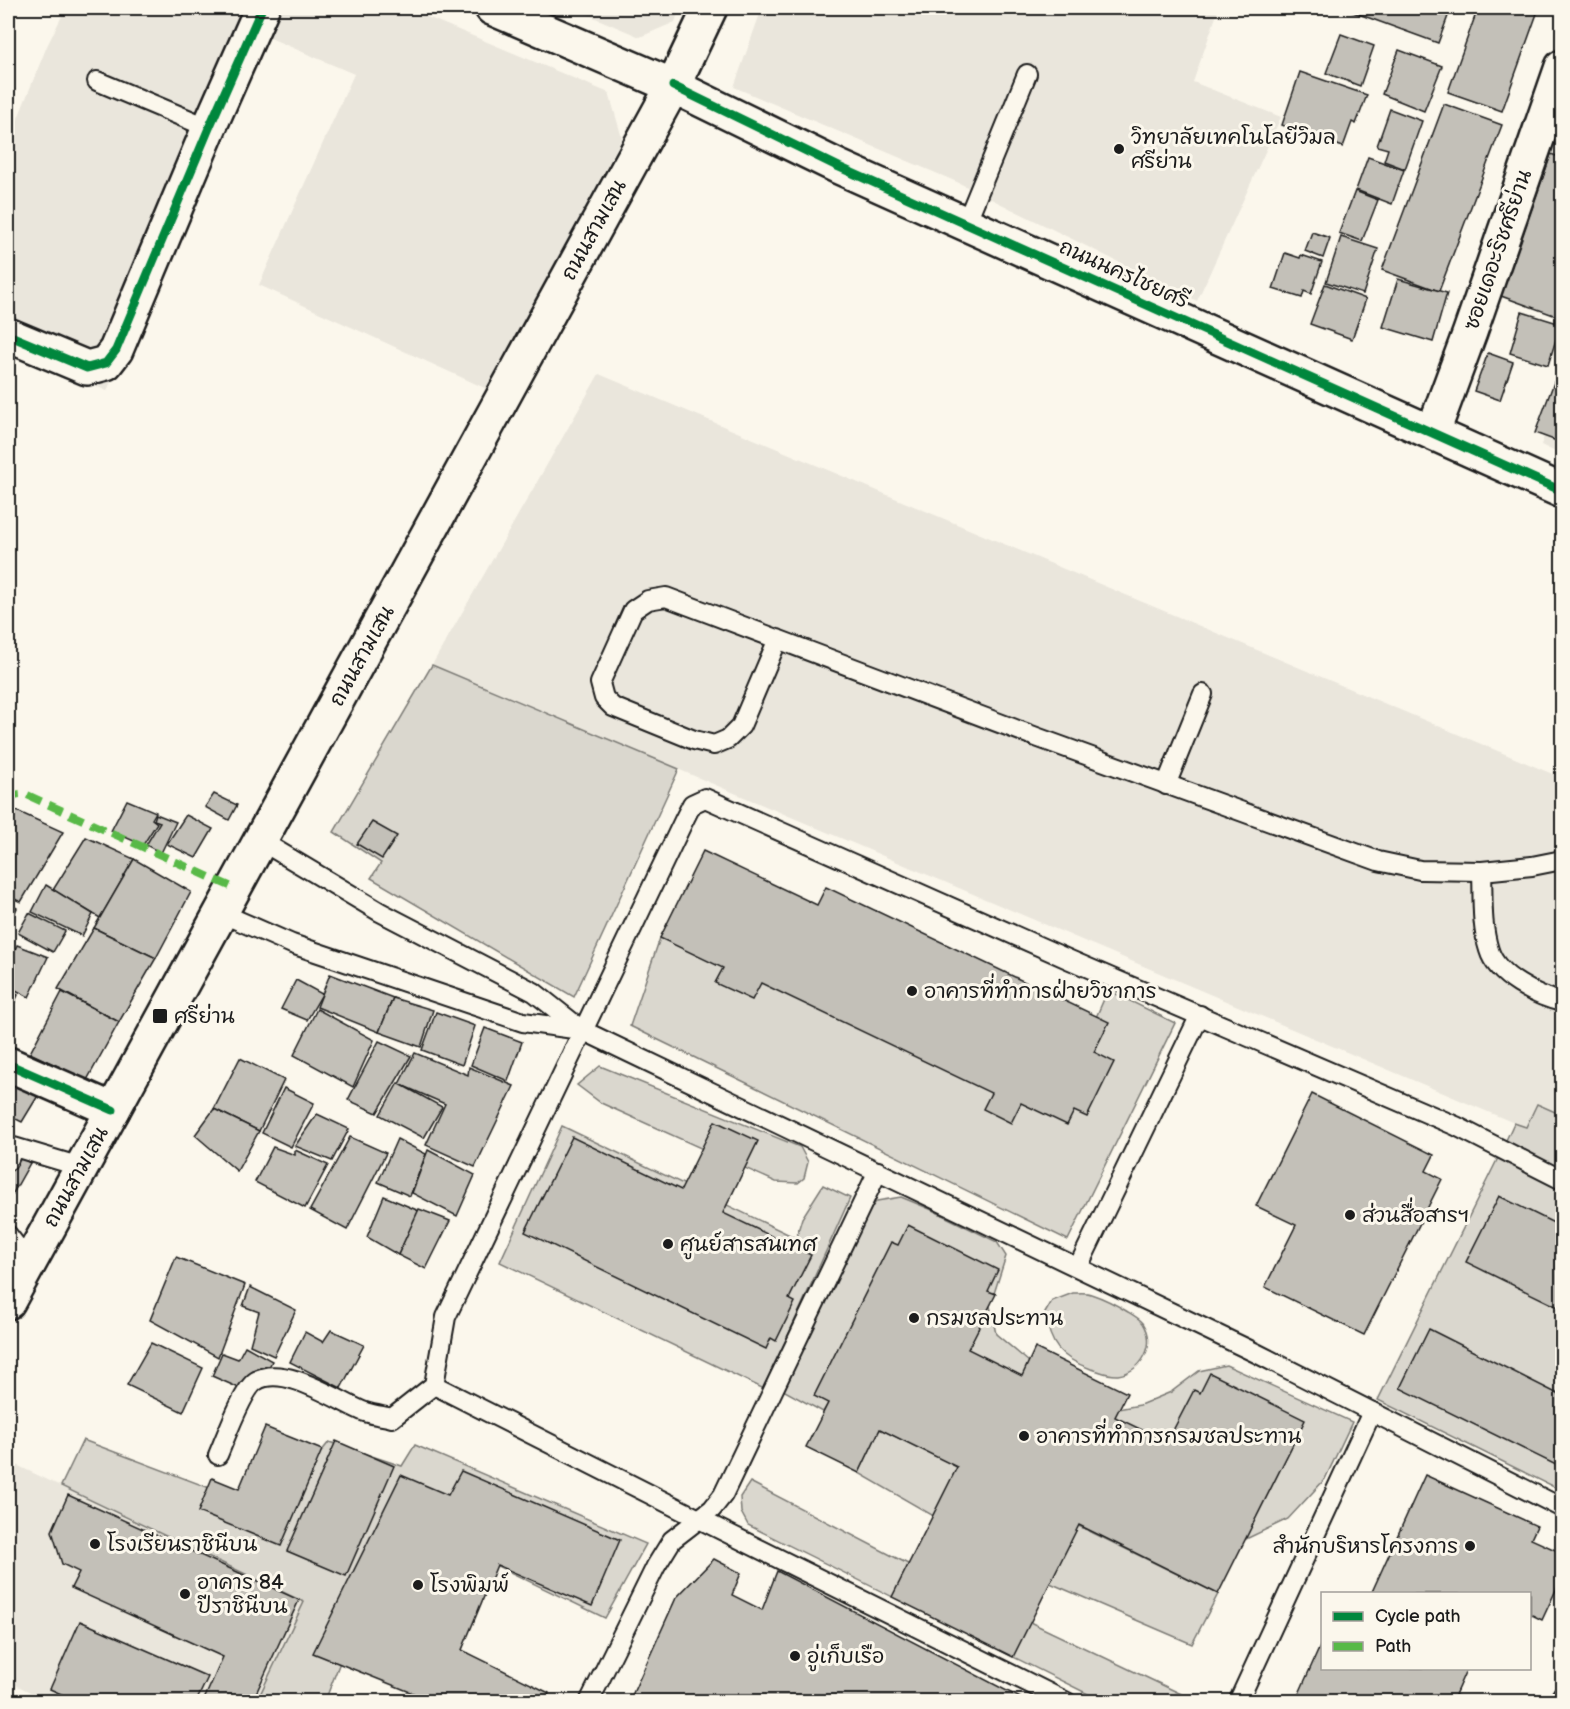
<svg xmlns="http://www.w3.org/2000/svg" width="1570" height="1709" font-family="'Balsamiq Sans','Playpen Sans Thai',sans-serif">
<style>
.built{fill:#eae6dc}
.green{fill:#dad7ce;stroke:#7b7a75;stroke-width:1.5}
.building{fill:#c3c0b8;stroke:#1c1c1c;stroke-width:1.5}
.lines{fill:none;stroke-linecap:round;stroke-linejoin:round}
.service-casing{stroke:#1c1c1c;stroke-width:22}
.minor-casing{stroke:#1c1c1c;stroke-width:38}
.tertiary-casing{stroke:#1c1c1c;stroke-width:38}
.secondary-casing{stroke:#1c1c1c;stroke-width:38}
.service{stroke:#fbf7ec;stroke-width:18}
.minor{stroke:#fbf7ec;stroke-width:33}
.tertiary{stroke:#fbf7ec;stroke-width:33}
.secondary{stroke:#fbf7ec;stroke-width:33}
.quiet{stroke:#58b947;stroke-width:8;stroke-dasharray:15 8;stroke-linecap:butt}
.cycleway-casing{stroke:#fbf7ec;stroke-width:13}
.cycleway{stroke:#00873e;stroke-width:9}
.poi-dot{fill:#1c1c1c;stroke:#fbf7ec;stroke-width:2}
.labels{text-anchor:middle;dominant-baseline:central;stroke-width:6;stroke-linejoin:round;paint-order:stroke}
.poi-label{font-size:21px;fill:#1c1c1c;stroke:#fbf7ec;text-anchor:start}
.street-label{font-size:21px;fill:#1c1c1c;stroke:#fbf7ec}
</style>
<rect width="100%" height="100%" fill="#fbf7ec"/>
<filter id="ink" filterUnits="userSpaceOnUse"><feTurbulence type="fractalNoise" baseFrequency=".0167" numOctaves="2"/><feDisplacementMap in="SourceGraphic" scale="12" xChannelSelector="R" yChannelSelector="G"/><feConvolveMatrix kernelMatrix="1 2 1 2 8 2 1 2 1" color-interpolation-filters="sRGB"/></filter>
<g filter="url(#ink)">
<g class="built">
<path d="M66,8h340l203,85 13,45 -135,251 -228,-104 95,-211 -91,-39 -33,70 -123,286 -99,-44v-204l39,-97z"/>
<path d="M572,8h108l-5,14 -35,15z"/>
<path d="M762,8h457l-26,74 88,35 -84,184 -240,-119 -223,-95z"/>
<path d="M599,374l963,404v338l-25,-11 -11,23 -1094,-463z"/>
<path d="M1562,383v72l-21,-10z"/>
<path d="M8,1461l296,141 -47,99h-209l-40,-20z"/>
</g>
<g class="green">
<path d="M432,665l247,104 -105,228 -203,-119 10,-15 -47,-31z"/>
<path d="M660,938l398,166 50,-114 67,33 -107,217 -438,-214z"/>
<path d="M600,1066l200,81 8,15 -4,16 -6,5 -22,-1 -175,-79 -24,-18z"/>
<path d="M1537,1104l25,11v376l-184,-91 118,-238 18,-39 12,4z"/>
<path d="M562,1126l234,112 6,-20 21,-33 27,13 -86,191 -264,-127z"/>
<path d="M901,1197l29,12 67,33 9,14 -16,50 6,28 33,28 89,47 22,-4 31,-13 28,-21 27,-6 126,57 -27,57 -37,40 -42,20 -37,-55 -328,-168 -58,96 -40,-22 79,-172 15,-17z"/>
<path d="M1073,1293c6,0 13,-1 18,1 12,4 26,11 37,18 5,3 12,7 15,11 14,22 -1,48 -25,52 -9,1 -19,-4 -27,-6 -31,-11 -41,-24 -46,-56l7,-12z"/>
<path d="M880,1429l338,165 -26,50 -142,-61 -191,-110z"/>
<path d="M83,1440l190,72 56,-70 73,24 13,-21 231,99 -41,74 -120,-58 -90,-40 -70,181h-68l47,-99 -243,-116z"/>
<path d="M750,1482l158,82 288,137h-94l-354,-176 -7,-13 -1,-15z"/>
</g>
<g class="building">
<path d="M1342,8h109l-13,35z"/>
<path d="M1478,8h61l-37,103 -54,-19z"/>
<path d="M1341,34l33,12 -14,40 -34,-13z"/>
<path d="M1399,50l43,16 -18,45 -42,-17z"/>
<path d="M1300,72l67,23 -11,29 -4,-2 -9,25 -61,-22z"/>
<path d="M1444,104l58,21 -63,166 -57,-21z"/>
<path d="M1390,109l32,12 -17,48 -21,-8 4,-12 -11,-3z"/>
<path d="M1551,154l11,4v150l-3,9 -58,-21z"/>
<path d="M1368,157l36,13 -12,34 -36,-14z"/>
<path d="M1355,191l23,9 -16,41 -23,-8z"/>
<path d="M1312,232l18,6 -7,20 -18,-7z"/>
<path d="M1341,237l37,12 -15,45 -37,-12z"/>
<path d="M1285,253l15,5 1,-3 21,7 -11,32 -7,-3 -2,7 -29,-9z"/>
<path d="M1398,279l49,14 -14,49 -50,-15z"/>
<path d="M1325,284l41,15 -14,40 -42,-15z"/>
<path d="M1522,312l39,12 -13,41 -38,-12z"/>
<path d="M1488,353l25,9 -13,38 -26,-9z"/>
<path d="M1562,361v82l-27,-10z"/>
<path d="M214,794l23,11 -8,15 -24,-13z"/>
<path d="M127,800l29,12 -4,7 5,4 -14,22 -32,-14z"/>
<path d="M8,807l55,25 -42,70 -13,-6z"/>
<path d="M156,814l20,8 -15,31 -15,-8 14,-23 -6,-2z"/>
<path d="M186,815l27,14 -17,29 -29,-14z"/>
<path d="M372,822l25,14 -15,23 -25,-15z"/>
<path d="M86,837l48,22 -34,59 -47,-28z"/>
<path d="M703,851l114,54 9,-18 283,135 -15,30 20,10 -27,55 -13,-6 -7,14 -46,-22 -10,20 -28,-14 8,-16 -230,-110 -9,17 -37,-17 8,-15 -63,-30z"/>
<path d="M134,859l57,33 -35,66 -62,-30z"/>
<path d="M46,885l47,29 -11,22 -50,-24z"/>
<path d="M8,903l9,5 -9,19z"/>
<path d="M29,913l36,18 -12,21 -35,-19z"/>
<path d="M94,928l62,30 -37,64 -61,-33z"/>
<path d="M17,945l31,12 -19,40 -21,-11v-21z"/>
<path d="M330,974l63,24 -14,34 -62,-25z"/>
<path d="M296,980l26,14 -15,26 -26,-11z"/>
<path d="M8,989l10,6 -10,22z"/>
<path d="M62,992l57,30 -32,58 -57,-27z"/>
<path d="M393,998l40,12 -12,37 -42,-15z"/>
<path d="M317,1009l57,31 -21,47 -59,-32z"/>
<path d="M436,1012l39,14 -13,39 -40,-15z"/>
<path d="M485,1028l37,14 -14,39 -37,-16z"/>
<path d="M379,1041l32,15 -34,57 -29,-13z"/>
<path d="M415,1053l53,22 1,-8 45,19 -39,81 -49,-22 19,-41 -46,-20z"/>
<path d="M240,1058l44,22 -25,51 -45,-22z"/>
<path d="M8,1080l31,14 -17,28 -14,-7z"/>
<path d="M398,1083l44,24 -18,31 -44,-23z"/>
<path d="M284,1088l30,15 -23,44 -29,-14z"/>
<path d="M1312,1094l122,61 -8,16 16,8 -78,156 -99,-48 31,-62 -40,-19z"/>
<path d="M214,1109l45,22 -22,40 -42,-36z"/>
<path d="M317,1114l32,15 -17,32 -37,-15z"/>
<path d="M715,1121l43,20 -35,72 88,42 -22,44 6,3 -19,39 -5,-3 -5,11 -241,-117 47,-95 109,53z"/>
<path d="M350,1137l36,16 -39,77 -37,-20z"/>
<path d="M397,1139l29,15 -16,42 -32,-14z"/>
<path d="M273,1147l22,8v-5l33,15 -23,43 -50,-26z"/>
<path d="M8,1150l22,13 -18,32 -4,-2z"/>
<path d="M428,1150l47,25 -18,41 -45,-23z"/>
<path d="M384,1196l35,15 -21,44 -31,-18z"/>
<path d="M1499,1196l63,31v82l-96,-47z"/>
<path d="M419,1209l31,12 -24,48 -28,-14z"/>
<path d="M908,1225l90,45 -10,21 8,3 -28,55 54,27 13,-28 92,45 -12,24 52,25 27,-52 6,3 10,-20 95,47 -87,174 -139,-69 -66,132 -121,-60 65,-130 -77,-38 -21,44 -53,-26 22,-44 -14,-7 77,-154 7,3z"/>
<path d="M176,1257l69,28 -27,72 -68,-37z"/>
<path d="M250,1287l46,23 -22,46 -24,-11 9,-33 -16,-6z"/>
<path d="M1429,1329l133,67v72l-162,-80z"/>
<path d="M331,1330l33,15 -23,43 -51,-26 15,-30 18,10z"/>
<path d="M151,1343l52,25 -20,44 -56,-27z"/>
<path d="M245,1346l27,15 -17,34 -43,-19 10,-23 16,6z"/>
<path d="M265,1427l57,23 -41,96 -83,-34 14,-34 27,11z"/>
<path d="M336,1441l58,25 -48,110 -59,-25z"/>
<path d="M461,1471l159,69 -28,66 -95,-41 -35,85 87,43 -3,9h-111l-122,-49 88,-178 47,20z"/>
<path d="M1425,1475l112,51 -6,13 31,14v24l-20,43 -12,-6v-20h-159z"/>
<path d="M68,1495l231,105 -47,102h-49l20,-45 -152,-69 8,-16 -17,-8 -10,-33z"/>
<path d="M714,1559l27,14 -9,22 30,15 15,-39 251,131h-399l47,-104z"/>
<path d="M80,1621l128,56 -12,25h-117l-29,-13z"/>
<path d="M1322,1642v26h148l-4,2 -11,25 15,7h-164l-9,-4z"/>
</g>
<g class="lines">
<defs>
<g id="service">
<path d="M97,81l112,47"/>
<path d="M966,223l61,-149"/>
<path d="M778,639l-37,87 -13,13 -14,6 -20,-5 -81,-33 -9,-9 -4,-15 33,-73 15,-10 18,-3 373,141 339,123 42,9 62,1 50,-5 30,-6"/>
<path d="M1166,785l37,-91"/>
<path d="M261,841l119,71 154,80 48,38 674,323 306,155"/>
<path d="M1482,871c1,27 -1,54 7,79 8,27 48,46 73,52"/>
<path d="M221,913l71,31 231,78 58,8"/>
<path d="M8,1161l6,-14 67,20"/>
<path d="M8,1235l21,27"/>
<path d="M1078,1267l122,-252"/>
<path d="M434,1385l265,134 368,183"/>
<path d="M218,1455c7,-16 25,-66 38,-74 28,-18 83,21 109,31 9,3 19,4 27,6l42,-33 12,-68 238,-497 8,-16 13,-6 365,162 386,166 106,54"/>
<path d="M589,1702l67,-136 16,-26 40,-31 11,-14 155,-324"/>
<path d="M1238,1702l134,-290"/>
<path d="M1559,1702l3,-7"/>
</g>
<g id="minor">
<path d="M8,335l79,33 19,-5 10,-13 93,-222 53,-120"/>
<path d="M1433,432l37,-100 92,-265"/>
<path d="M8,1064l105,46"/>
</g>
<path id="tertiary" d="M673,86l166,81 723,324"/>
<g id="secondary">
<path d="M492,8l181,78"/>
<path d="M8,1302l665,-1216 37,-78"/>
</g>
</defs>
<use href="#service" class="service-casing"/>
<use href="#minor" class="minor-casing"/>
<use href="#tertiary" class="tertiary-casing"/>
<use href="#secondary" class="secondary-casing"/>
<use href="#service" class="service"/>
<use href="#minor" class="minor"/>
<use href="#tertiary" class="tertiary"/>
<use href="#secondary" class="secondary"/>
<path class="quiet" d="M8,802c4,-8 9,-8 17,-8l209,94"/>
<defs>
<g id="cycleway">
<path d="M673,86l166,81 723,324"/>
<path d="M8,335l79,33 19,-5 10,-13 93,-222 53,-120"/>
<path d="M8,1064l105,46"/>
</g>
</defs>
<use href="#cycleway" class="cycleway-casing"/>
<use href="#cycleway" class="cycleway"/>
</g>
</g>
<g class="poi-dot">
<circle cx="1119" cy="149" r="6"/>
<circle cx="912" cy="991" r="6"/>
<rect x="152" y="1008" width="16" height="16" rx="3"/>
<circle cx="1350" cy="1215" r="6"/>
<circle cx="668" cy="1244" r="6"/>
<circle cx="914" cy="1318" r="6"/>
<circle cx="1024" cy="1436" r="6"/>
<circle cx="95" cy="1544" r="6"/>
<circle cx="1470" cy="1546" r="6"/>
<circle cx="418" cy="1585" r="6"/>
<circle cx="185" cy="1594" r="6"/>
<circle cx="795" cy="1656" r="6"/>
</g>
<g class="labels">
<g class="poi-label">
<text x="1131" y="137">วิทยาลัยเทคโนโลยีวิมล<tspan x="1131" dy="24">ศรีย่าน</tspan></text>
<text x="924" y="991">อาคารที่ทำการฝ่ายวิชาการ</text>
<text x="174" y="1016">ศรีย่าน</text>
<text x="1362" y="1215">ส่วนสื่อสารฯ</text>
<text x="680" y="1244">ศูนย์สารสนเทศ</text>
<text x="926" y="1318">กรมชลประทาน</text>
<text x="1036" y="1436">อาคารที่ทำการกรมชลประทาน</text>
<text x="107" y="1544">โรงเรียนราชินีบน</text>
<text x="1458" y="1546" text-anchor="end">สำนักบริหารโครงการ</text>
<text x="197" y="1582">อาคาร 84<tspan x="197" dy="24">ปีราชินีบน</tspan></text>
<text x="430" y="1585">โรงพิมพ์</text>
<text x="807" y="1656">อู่เก็บเรือ</text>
</g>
<g class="street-label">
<text transform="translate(594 230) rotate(-61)">ถนนสามเสน</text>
<text transform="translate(1498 250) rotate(-71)">ซอยเดอะริชศรีย่าน</text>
<text transform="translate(1124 274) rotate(24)">ถนนนครไชยศรี</text>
<text transform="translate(362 656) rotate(-61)">ถนนสามเสน</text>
<text transform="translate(76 1177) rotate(-61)">ถนนสามเสน</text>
</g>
</g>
<rect width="1570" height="1709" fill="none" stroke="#fbf7ec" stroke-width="30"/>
<rect x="15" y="15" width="1540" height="1679" fill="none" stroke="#1c1c1c" stroke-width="2" filter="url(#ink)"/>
<rect x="1321" y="1592" width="210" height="78" fill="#fbf7ec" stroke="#a29f99" stroke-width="1.5"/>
<rect x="1333" y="1612" width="30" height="9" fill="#00873e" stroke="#a29f99" stroke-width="1.5"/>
<text x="1375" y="1622" font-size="18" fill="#1c1c1c">Cycle path</text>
<rect x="1333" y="1642" width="30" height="9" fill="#58b947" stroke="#a29f99" stroke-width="1.5"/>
<text x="1375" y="1652" font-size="18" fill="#1c1c1c">Path</text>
</svg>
